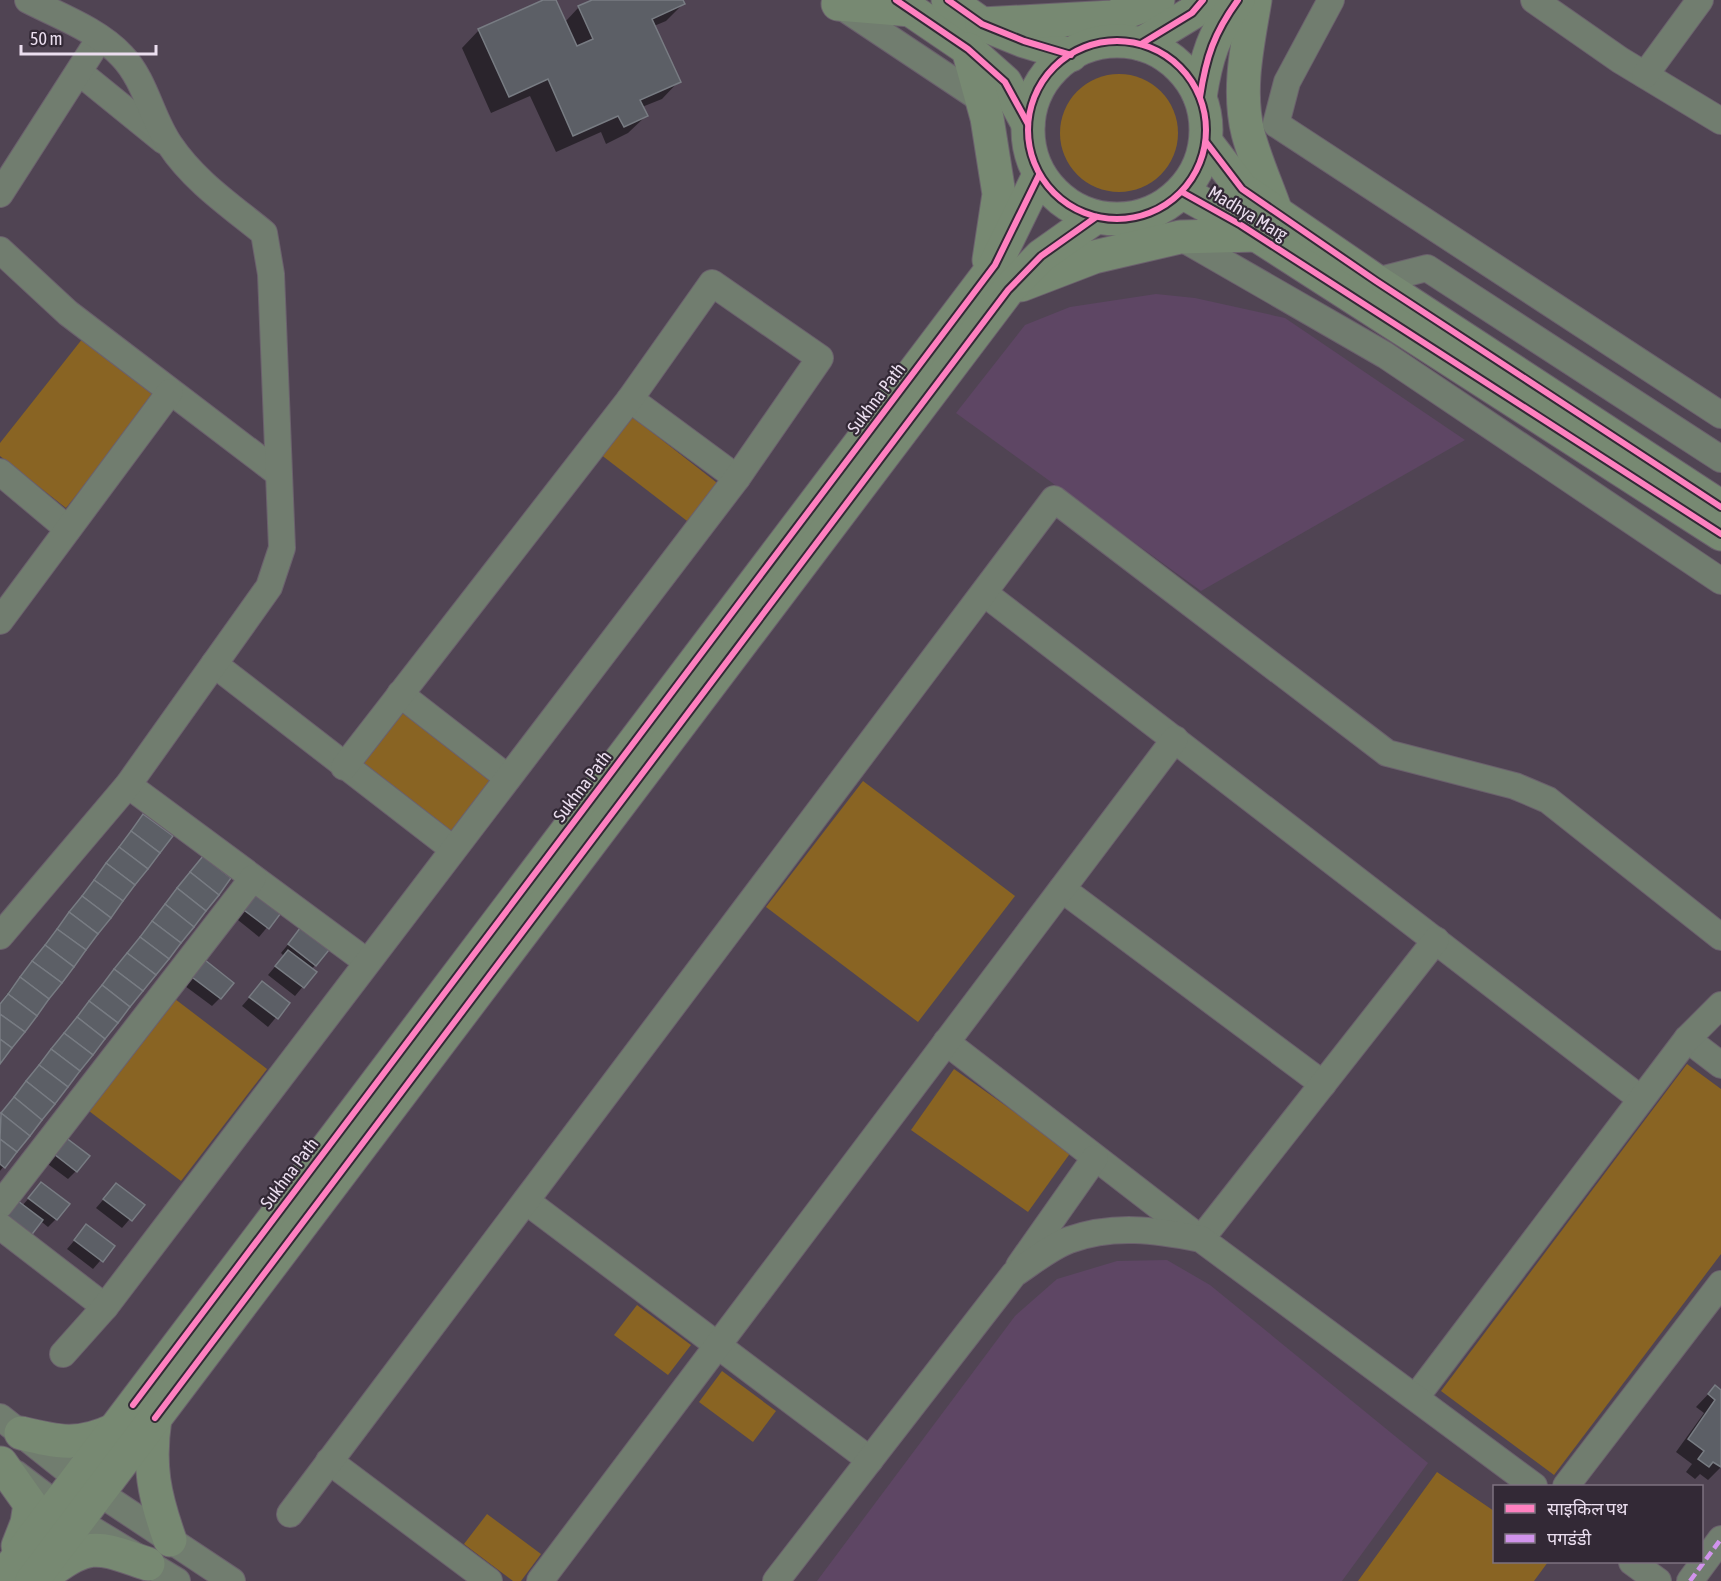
<svg xmlns="http://www.w3.org/2000/svg" width="1721" height="1581" font-family="'Asap Condensed','Noto Sans Devanagari',sans-serif">
<style>
.built{fill:#5e4664}
.green{fill:#896423}
.shadow{fill:#0007}
.building{fill:#5c5f66;stroke:#787c83;stroke-width:1.5}
.lines{fill:none;stroke-linecap:round;stroke-linejoin:round}
.minor-casing{stroke:#6b616d;stroke-width:28}
.major-casing{stroke:#6b616d;stroke-width:35}
.minor{stroke:#717d6f;stroke-width:26}
.major{stroke:#778972;stroke-width:33}
.quiet{stroke:#d193ec;stroke-width:4.5;stroke-dasharray:9 4.5;stroke-linecap:butt}
.cycleway-casing{stroke:#332936;stroke-width:10}
.cycleway{stroke:#ff80c0;stroke-width:6}
.labels{text-anchor:middle;dominant-baseline:central;stroke-width:4.5;stroke-linejoin:round;paint-order:stroke}
.street-label{font-size:18px;fill:#ebdeef;stroke:#332936}
</style>
<rect width="100%" height="100%" fill="#504453"/>
<g class="built">
<path d="M1156,294l39,4 90,20 180,122 -264,151 -245,-178 69,-88 45,-18z"/>
<path d="M1167,1260l43,25 218,178 -86,118h-525l198,-265 42,-37 60,-18z"/>
</g>
<g class="green">
<circle cx="1119" cy="133" r="59"/>
<path d="M83,338l73,58 -90,112 -66,-52v-13z"/>
<path d="M630,415l91,71 -30,38 -91,-70z"/>
<path d="M402,705l97,76 -47,59 -96,-76z"/>
<path d="M863,781l152,115 -97,126 -152,-115z"/>
<path d="M175,999l92,70 -86,112 -92,-70z"/>
<path d="M1687,1064l34,25v165l-167,221 -113,-84z"/>
<path d="M954,1069l117,83 -43,60 -117,-82z"/>
<path d="M637,1305l54,40 -23,30 -54,-40z"/>
<path d="M722,1371l54,40 -23,31 -54,-40z"/>
<path d="M1437,1472l57,39v51h54l-14,19h-176z"/>
<path d="M487,1514l54,40 -20,27h-8l-49,-37z"/>
</g>
<g class="shadow">
<path d="M547,0h8l10,22 14,-15 16,-7h86l2,4 -17,17 -12,5 25,55 -17,18 -20,8 4,9 -18,17 -22,11 -5,-12 -45,20 -26,-56 -39,17 -29,-65 17,-18z"/>
<path d="M143,816l-143,246v-59z"/>
<path d="M203,858l26,21 -229,292v-56z"/>
<path d="M244,901l35,12 -20,24 -26,-21z"/>
<path d="M300,930l27,21 -16,19 4,2 -20,24 -27,-21 16,-19 -3,-3z"/>
<path d="M197,970l23,28 -8,8 -27,-20z"/>
<path d="M262,983l26,20 -20,24 -26,-21z"/>
<path d="M53,1144l23,27 -8,8 -27,-20z"/>
<path d="M41,1184l15,35 -8,8 -26,-21z"/>
<path d="M116,1185l26,20 -20,23 -26,-20z"/>
<path d="M87,1226l26,20 -20,23 -26,-20z"/>
<path d="M1715,1387l6,5v75l-13,13 -8,-6 -5,5 -9,-7 6,-8 -16,-12 28,-39 -8,-6z"/>
</g>
<g class="building">
<path d="M543,0h13l21,46 16,-7 -15,-33 14,-6h91l2,4 -33,15 29,63 -41,18 8,16 -24,11 -6,-11 -45,20 -25,-57 -39,18 -31,-68z"/>
<path d="M143,814l30,22 -13,17 -29,-22z"/>
<path d="M131,831l29,22 -12,16 -29,-22z"/>
<path d="M119,847l29,22 -13,16 -29,-22z"/>
<path d="M203,856l28,22 -12,17 -29,-23z"/>
<path d="M106,863l29,22 -12,16 -29,-21z"/>
<path d="M190,872l29,23 -13,16 -29,-23z"/>
<path d="M94,880l29,21 -12,17 -29,-22z"/>
<path d="M177,888l29,23 -12,16 -29,-23z"/>
<path d="M252,891l29,22 -12,16 -29,-22z"/>
<path d="M82,896l29,22 -13,16 -29,-22z"/>
<path d="M165,904l29,23 -13,16 -29,-22z"/>
<path d="M69,912l29,22 -12,16 -29,-21z"/>
<path d="M152,921l29,22 -12,16 -29,-22z"/>
<path d="M300,928l29,22 -13,16 -28,-22z"/>
<path d="M57,929l29,21 -12,17 -29,-22z"/>
<path d="M140,937l29,22 -13,16 -29,-22z"/>
<path d="M45,945l29,22 -12,16 -30,-22z"/>
<path d="M288,950l29,22 -13,16 -29,-22z"/>
<path d="M127,953l29,22 -13,16 -29,-22z"/>
<path d="M205,960l29,23 -13,16 -29,-22z"/>
<path d="M32,961l30,22 -13,16 -29,-22z"/>
<path d="M114,969l29,22 -13,16 -28,-22z"/>
<path d="M20,977l29,22 -12,17 -29,-22z"/>
<path d="M262,981l28,22 -12,16 -29,-22z"/>
<path d="M102,985l28,22 -12,16 -29,-22z"/>
<path d="M8,994l29,22 -12,16 -25,-18v-10z"/>
<path d="M89,1001l29,22 -13,16 -28,-22z"/>
<path d="M0,1014l25,18 -13,16 -12,-9z"/>
<path d="M77,1017l28,22 -12,16 -29,-22z"/>
<path d="M64,1033l29,22 -13,16 -29,-22z"/>
<path d="M0,1039l12,9 -12,16z"/>
<path d="M51,1049l29,22 -12,16 -29,-22z"/>
<path d="M39,1065l29,22 -13,17 -29,-23z"/>
<path d="M26,1081l29,23 -13,16 -28,-23z"/>
<path d="M14,1097l28,23 -12,16 -29,-23z"/>
<path d="M1,1113l29,23 -13,16 -17,-13z"/>
<path d="M61,1134l29,22 -13,16 -28,-22z"/>
<path d="M0,1139l17,13 -12,16 -5,-4z"/>
<path d="M41,1182l29,22 -13,16 -29,-22z"/>
<path d="M116,1183l29,22 -13,16 -29,-22z"/>
<path d="M14,1198l29,22 -13,17 -29,-23z"/>
<path d="M86,1224l29,22 -12,16 -29,-22z"/>
<path d="M1715,1385l6,5v77l-8,-5 -4,5 -11,-8 6,-8 -16,-12 27,-39 -7,-6z"/>
</g>
<g class="lines">
<defs>
<g id="minor">
<path d="M1331,0l-44,82 -11,42 445,291"/>
<path d="M1534,0l86,60 101,61"/>
<path d="M838,4l144,96"/>
<path d="M79,72l85,69"/>
<path d="M1645,75l55,-75"/>
<path d="M0,194l100,-156"/>
<path d="M1180,237l205,118 336,226"/>
<path d="M0,250l68,63 210,160"/>
<path d="M1376,281l51,-13 294,191"/>
<path d="M630,399l107,79"/>
<path d="M0,472l68,57"/>
<path d="M984,593l657,506"/>
<path d="M0,621l170,-229"/>
<path d="M214,664l239,185"/>
<path d="M400,694l108,84"/>
<path d="M128,785l239,177"/>
<path d="M1062,889l261,195"/>
<path d="M0,936l128,-151 141,-198 13,-39 -11,-274 -7,-41c-33,-27 -70,-52 -94,-88 -19,-27 -24,-64 -48,-89 -24,-26 -63,-40 -94,-56"/>
<path d="M1687,1039l34,26"/>
<path d="M946,1042l255,197 235,-299"/>
<path d="M526,1201l344,259"/>
<path d="M0,1205l253,-327"/>
<path d="M0,1226l105,81"/>
<path d="M1019,1266l76,-108"/>
<path d="M63,1354l42,-47 632,-829 83,-120 -108,-75 -82,116 -286,368"/>
<path d="M1416,1397l271,-358 34,-34"/>
<path d="M0,1417l77,61 155,103"/>
<path d="M329,1461l160,120"/>
<path d="M15,1473l63,48 99,60"/>
<path d="M1566,1486l155,-202"/>
<path d="M290,1514l764,-1015 333,254 128,33 33,14 173,137"/>
<path d="M1632,1562l26,19"/>
<path d="M540,1581l635,-842"/>
<path d="M776,1581l238,-307c17,-11 36,-27 55,-34 45,-16 86,-10 132,-1l333,247"/>
<path d="M1690,1581l31,-42"/>
</g>
<g id="major">
<path d="M896,0l72,49 37,33 23,42"/>
<path d="M948,0l34,24 42,17 47,14"/>
<path d="M1255,0c-7,43 -18,89 -7,133 7,27 19,53 28,79"/>
<path d="M838,4l73,6"/>
<path d="M982,24l131,-7 45,-17"/>
<circle cx="1117" cy="130" r="89"/>
<path d="M1141,44l51,-31 11,-13"/>
<path d="M968,49l19,69 12,76 -10,66"/>
<path d="M1200,97c6,-40 14,-64 38,-97"/>
<path d="M1206,142l36,47 134,92 345,226"/>
<path d="M1182,192l59,33 480,309"/>
<path d="M1021,285l73,-28 86,-20 77,-2"/>
<path d="M155,1418c-7,48 -1,77 15,122"/>
<path d="M21,1433c37,9 57,14 93,-3"/>
<path d="M1,1463l29,41 -3,19 -9,23"/>
<path d="M48,1573c43,-33 51,-25 100,-9"/>
<path d="M0,1581l995,-1316 44,-90"/>
<path d="M32,1581l976,-1291 33,-34 55,-39"/>
</g>
</defs>
<use href="#minor" class="minor-casing"/>
<use href="#major" class="major-casing"/>
<use href="#minor" class="minor"/>
<use href="#major" class="major"/>
<path class="quiet" d="M1690,1581l31,-42"/>
<defs>
<g id="cycleway">
<path d="M896,0l72,49 37,33 23,42"/>
<path d="M948,0l34,24 42,17 47,14"/>
<circle cx="1117" cy="130" r="89"/>
<path d="M1141,44l51,-31 11,-13"/>
<path d="M1200,97c6,-40 14,-64 38,-97"/>
<path d="M1206,142l36,47 134,92 345,226"/>
<path d="M1182,192l59,33 480,309"/>
<path d="M133,1405l862,-1140 44,-90"/>
<path d="M155,1418l853,-1128 33,-34 55,-39"/>
</g>
</defs>
<use href="#cycleway" class="cycleway-casing"/>
<use href="#cycleway" class="cycleway"/>
</g>
<g class="labels">
<g class="street-label">
<text transform="translate(1248 213) rotate(31)">Madhya Marg</text>
<text transform="translate(876 398) rotate(-53)">Sukhna Path</text>
<text transform="translate(582 786) rotate(-53)">Sukhna Path</text>
<text transform="translate(289 1173) rotate(-53)">Sukhna Path</text>
</g>
</g>
<rect x="1493" y="1485" width="210" height="78" fill="#332936" stroke="#7d7180" stroke-width="1.5"/>
<rect x="1505" y="1504" width="30" height="9" fill="#ff80c0" stroke="#7d7180" stroke-width="1.5"/>
<text x="1547" y="1515" font-size="18" fill="#ebdeef">साइकिल पथ</text>
<rect x="1505" y="1534" width="30" height="9" fill="#d193ec" stroke="#7d7180" stroke-width="1.5"/>
<text x="1547" y="1545" font-size="18" fill="#ebdeef">पगडंडी</text>
<path d="M21 45v9h135v-9" fill="none" stroke="#ebdeef" stroke-width="3"/>
<text x="30" y="45" font-size="18" fill="#ebdeef" stroke="#332936" stroke-width="4.5" paint-order="stroke">50 m</text>
</svg>
